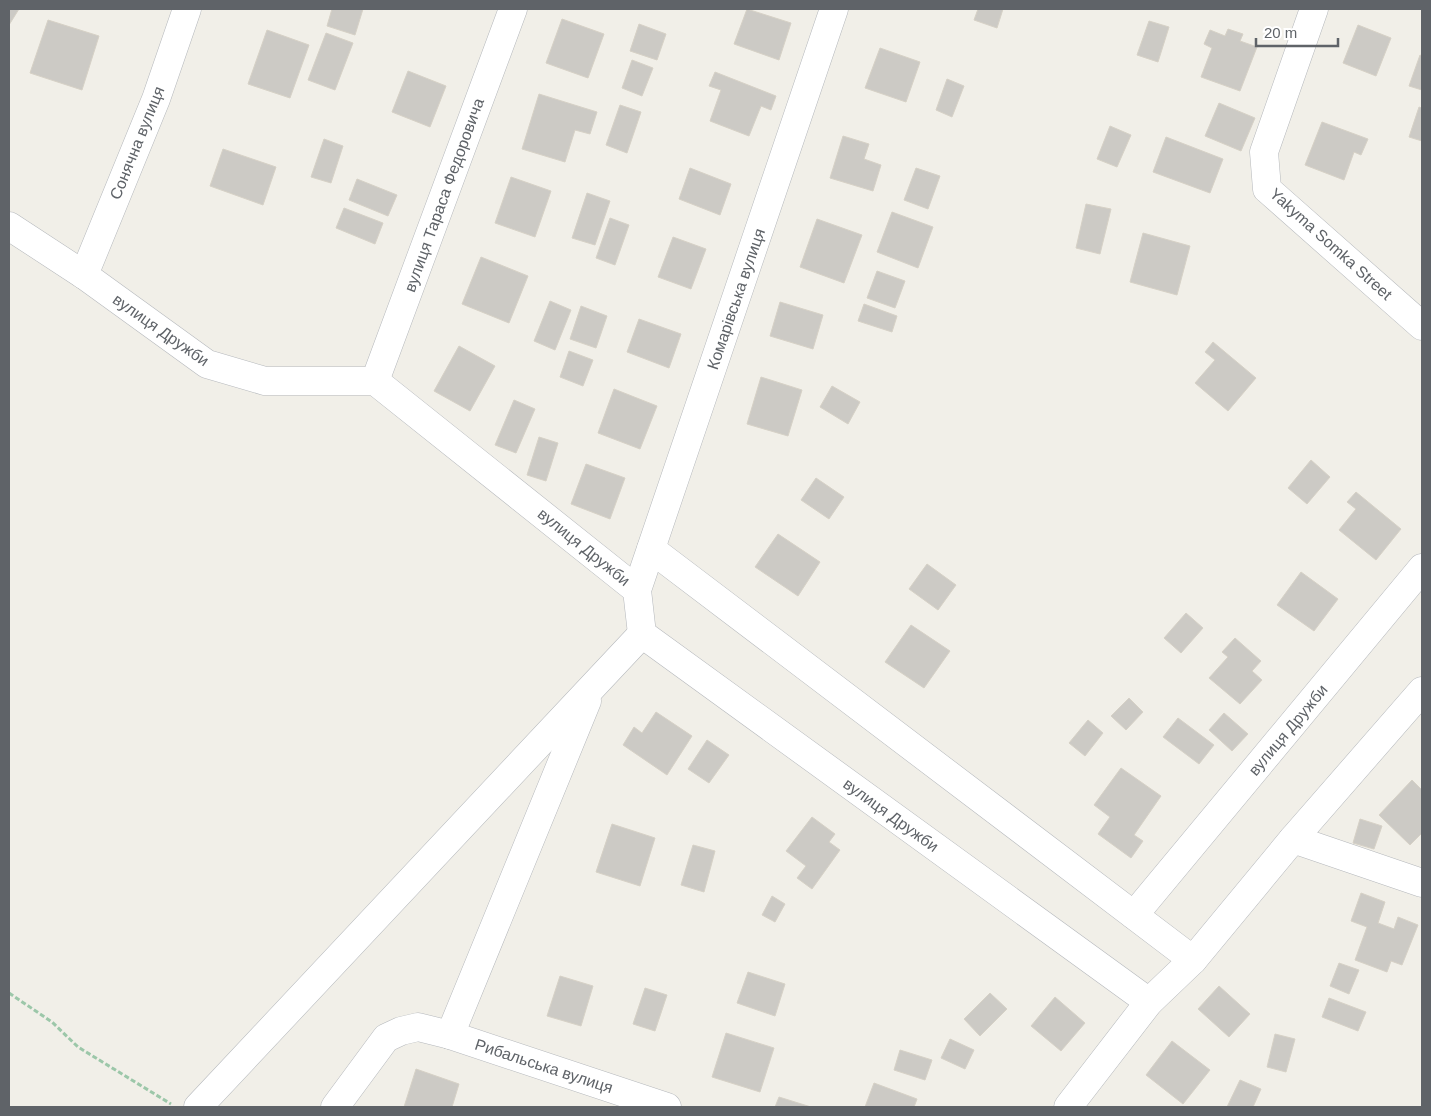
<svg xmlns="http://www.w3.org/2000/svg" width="1431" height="1116" font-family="Arial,sans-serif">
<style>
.building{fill:#cccac5;stroke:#d6d1c6}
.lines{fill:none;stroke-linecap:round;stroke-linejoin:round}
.minor-casing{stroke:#b5b8bc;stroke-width:29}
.path{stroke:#9cc7a9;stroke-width:3;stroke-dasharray:5 2.5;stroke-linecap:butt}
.minor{stroke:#fff;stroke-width:28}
.labels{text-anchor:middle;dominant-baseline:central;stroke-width:4.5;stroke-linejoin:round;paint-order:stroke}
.street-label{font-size:16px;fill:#5f6368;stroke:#fff}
</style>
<rect width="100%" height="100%" fill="#f1efe8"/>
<g class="building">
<path d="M9,9h10l-10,16z"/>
<path d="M332,9h31l-8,26 -28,-9z"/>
<path d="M747,9l44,14 -12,37 -45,-16z"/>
<path d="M978,9h25l-6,19 -23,-8z"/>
<path d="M562,19l42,15 -16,44 -42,-15z"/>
<path d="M48,20l51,16 -17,54 -52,-17z"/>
<path d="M1149,21l20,6 -11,35 -21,-7z"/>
<path d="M639,24l27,10 -9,26 -27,-9z"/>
<path d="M1358,25l33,13 -15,38 -33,-13z"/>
<path d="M1228,29l15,5 -3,7 17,6 -17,44 -39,-14 11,-29 -8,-4 6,-14 15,6z"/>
<path d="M267,30l42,15 -19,53 -42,-14z"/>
<path d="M326,33l27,10 -18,47 -27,-10z"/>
<path d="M880,48l40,14 -14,40 -41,-14z"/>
<path d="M1420,55l2,1v34l-13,-4z"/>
<path d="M632,60l21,8 -11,28 -20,-8z"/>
<path d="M408,71l38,15 -16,41 -38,-15z"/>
<path d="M715,72l61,24 -5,14 -10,-4 -12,30 -39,-15 11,-31 -12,-4z"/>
<path d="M947,79l17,7 -12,31 -16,-7z"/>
<path d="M539,94l58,18 -7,22 -15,-4 -10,32 -43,-13z"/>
<path d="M1219,103l36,15 -14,33 -36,-15z"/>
<path d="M620,105l21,7 -14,41 -21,-8z"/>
<path d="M1419,107l3,1v33l-13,-4z"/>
<path d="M1322,122l46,17 -7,16 -7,-3 -10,28 -39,-15z"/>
<path d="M1110,126l21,9 -14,32 -20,-8z"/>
<path d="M843,136l26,8 -5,15 17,6 -8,26 -43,-13z"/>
<path d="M1166,137l57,22 -13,34 -57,-21z"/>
<path d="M324,139l19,7 -12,37 -20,-6z"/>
<path d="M223,149l53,18 -13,38 -53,-19z"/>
<path d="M690,168l41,16 -11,31 -41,-16z"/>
<path d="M916,168l24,8 -12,33 -24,-9z"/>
<path d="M511,177l40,14 -16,46 -40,-14z"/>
<path d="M357,179l40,16 -9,21 -39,-16z"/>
<path d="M587,193l23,8 -15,44 -23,-7z"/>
<path d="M1086,204l25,5 -11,45 -24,-6z"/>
<path d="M344,208l39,15 -8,21 -39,-16z"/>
<path d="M892,212l41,15 -15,41 -41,-16z"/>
<path d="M610,218l19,7 -14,40 -19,-7z"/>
<path d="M817,219l45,16 -18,48 -44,-16z"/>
<path d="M1143,233l47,13 -13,49 -47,-13z"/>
<path d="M673,237l33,12 -15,40 -33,-12z"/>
<path d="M481,257l47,19 -19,47 -47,-19z"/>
<path d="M877,271l28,10 -10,27 -28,-10z"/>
<path d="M550,301l21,9 -16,40 -21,-9z"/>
<path d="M780,302l43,13 -10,34 -43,-13z"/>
<path d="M864,304l33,12 -5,16 -34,-11z"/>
<path d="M581,306l26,10 -11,32 -26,-9z"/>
<path d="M639,319l42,15 -12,34 -42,-16z"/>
<path d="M1213,342l43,36 -28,33 -33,-28 20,-23 -10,-8z"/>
<path d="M459,346l36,20 -25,45 -36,-20z"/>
<path d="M569,351l24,9 -10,26 -23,-9z"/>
<path d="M761,377l41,13 -14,46 -41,-12z"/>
<path d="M832,386l28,16 -12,22 -28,-17z"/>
<path d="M614,389l43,17 -17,43 -42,-16z"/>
<path d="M514,400l21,9 -19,44 -21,-8z"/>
<path d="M539,437l19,6 -12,38 -19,-6z"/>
<path d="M1311,460l19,17 -23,27 -19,-16z"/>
<path d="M586,464l39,14 -15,41 -39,-15z"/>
<path d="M816,478l28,19 -15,22 -28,-19z"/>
<path d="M1356,492l45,37 -25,31 -37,-30 17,-21 -9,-7z"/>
<path d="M778,534l42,28 -22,34 -43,-29z"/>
<path d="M927,564l29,21 -18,25 -29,-21z"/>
<path d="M1301,572l37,27 -24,32 -37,-26z"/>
<path d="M1186,613l17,15 -22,25 -17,-15z"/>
<path d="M911,625l39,26 -26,37 -39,-26z"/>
<path d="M1235,638l26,23 -9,10 10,9 -22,24 -31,-26 19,-21 -6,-5z"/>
<path d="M1129,698l14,14 -17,18 -15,-14z"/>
<path d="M656,712l36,24 -25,39 -44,-30 11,-18 8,6z"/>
<path d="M1224,713l24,21 -16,17 -23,-21z"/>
<path d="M1178,718l36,27 -15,19 -36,-27z"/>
<path d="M1088,720l15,13 -18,23 -16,-13z"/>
<path d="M707,740l22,15 -20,28 -21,-14z"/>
<path d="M1121,768l40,28 -27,39 9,6 -12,17 -33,-24 12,-17 -16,-12z"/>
<path d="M1412,780l10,10v43l-12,12 -31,-30z"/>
<path d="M812,817l23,17 -6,8 11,8 -28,39 -15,-11 9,-12 -20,-15z"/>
<path d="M1360,819l22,7 -8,23 -21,-6z"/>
<path d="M612,824l43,14 -15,48 -44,-14z"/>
<path d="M693,845l22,6 -11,41 -23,-7z"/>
<path d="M1361,893l24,9 -7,21 16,6 4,-12 20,8 -16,40 -11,-4 -4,11 -32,-12 12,-33 -16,-6z"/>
<path d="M772,896l13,8 -10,18 -13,-7z"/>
<path d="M1339,963l20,7 -10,24 -19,-8z"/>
<path d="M748,972l37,12 -10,32 -38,-13z"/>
<path d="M560,976l33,10 -12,40 -34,-10z"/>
<path d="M1219,986l31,28 -21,23 -31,-28z"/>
<path d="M645,988l22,7 -12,36 -22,-7z"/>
<path d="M990,993l17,16 -27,27 -16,-17z"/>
<path d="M1055,997l30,26 -24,28 -30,-25z"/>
<path d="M1329,998l37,14 -8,19 -36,-14z"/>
<path d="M726,1033l48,15 -14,44 -48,-15z"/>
<path d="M1275,1034l20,5 -9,33 -19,-5z"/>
<path d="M950,1039l24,11 -9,19 -24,-11z"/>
<path d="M1172,1041l38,29 -27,34 -37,-29z"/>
<path d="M900,1050l32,10 -7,20 -31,-10z"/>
<path d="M416,1069l43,15 -7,23h-48z"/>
<path d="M1240,1080l21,9 -8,18h-26z"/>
<path d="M874,1083l43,16 -3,8h-49z"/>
<path d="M779,1097l32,10h-36z"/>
</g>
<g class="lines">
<defs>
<g id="minor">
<path d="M834,9l-197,581 5,44 507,368"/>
<path d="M1314,9l-50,143 3,37 155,137"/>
<path d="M9,226l75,49 123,89 58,17h110l262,209"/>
<path d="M84,275l72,-176 31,-90"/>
<path d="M375,381l138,-372"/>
<path d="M651,549l542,411"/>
<path d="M1293,839l129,44"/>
<path d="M1134,915l288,-347"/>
<path d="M450,1035l137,-334"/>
<path d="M198,1107l444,-473"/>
<path d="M335,1107l51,-69 15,-7 17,-4 32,8 217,72"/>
<path d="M1068,1107l81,-105 44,-42 100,-121 129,-148"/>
</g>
</defs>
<use href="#minor" class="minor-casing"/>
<path class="path" d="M9,993l43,29 26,25 93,57"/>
<use href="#minor" class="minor"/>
</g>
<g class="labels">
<g class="street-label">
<text transform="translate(137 143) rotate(-68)">Сонячна вулиця</text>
<text transform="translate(444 195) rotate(-70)">вулиця Тараса Федоровича</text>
<text transform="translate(1331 244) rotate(42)">Yakyma Somka Street</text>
<text transform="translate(736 299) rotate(-71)">Комарівська вулиця</text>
<text transform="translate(161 330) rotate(35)">вулиця Дружби</text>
<text transform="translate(584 547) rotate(39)">вулиця Дружби</text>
<text transform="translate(1288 730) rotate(-50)">вулиця Дружби</text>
<text transform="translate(891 815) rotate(36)">вулиця Дружби</text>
<text transform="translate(544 1066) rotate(18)">Рибальська вулиця</text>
</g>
</g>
<rect width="1431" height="1116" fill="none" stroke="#5f6368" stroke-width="20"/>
<path d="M1256 38v8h82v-8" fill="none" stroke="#5f6368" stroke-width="2.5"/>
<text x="1264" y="38" font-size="15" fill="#5f6368" stroke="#ffffff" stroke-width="4" paint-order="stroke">20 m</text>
</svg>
